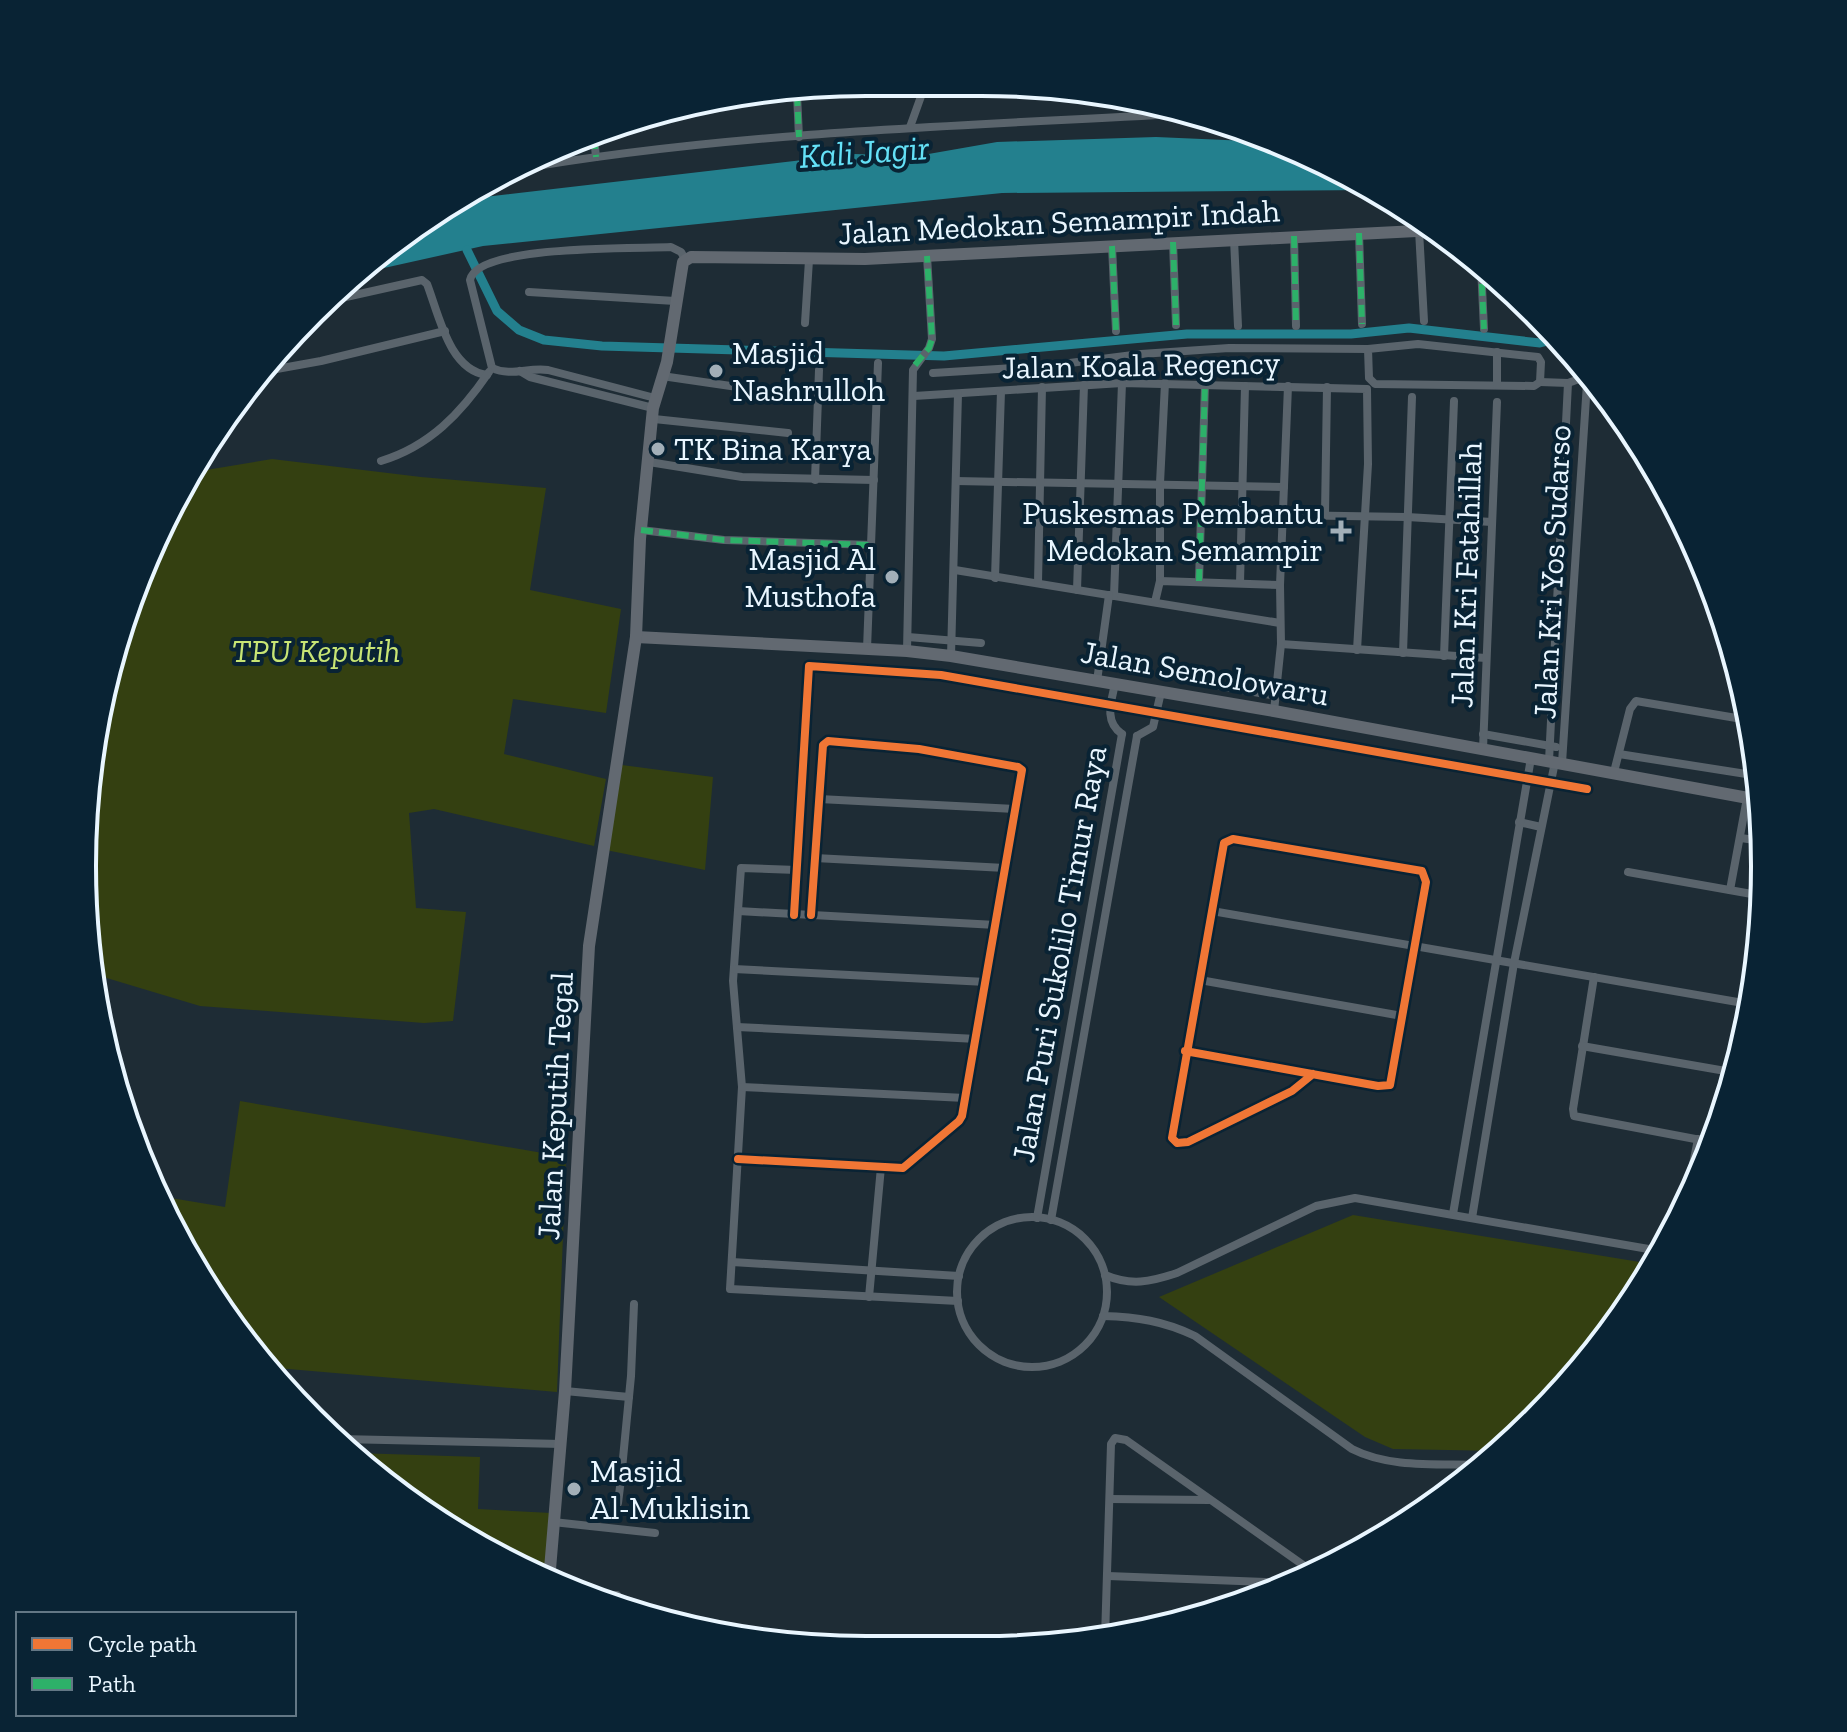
<svg xmlns="http://www.w3.org/2000/svg" width="1847" height="1732" font-family="'Zilla Slab',serif">
<style>
.built{fill:#143246}
.green{fill:#344011}
.water{fill:#23808e}
.lines{fill:none;stroke-linecap:round;stroke-linejoin:round}
.canal{stroke:#23808e;stroke-width:9}
.street{stroke:#5a646c;stroke-width:8}
.secondary{stroke:#626971;stroke-width:12}
.quiet{stroke:#2db169;stroke-width:6;stroke-dasharray:12 6;stroke-linecap:butt}
.cycleway-casing{stroke:#092334;stroke-width:13}
.cycleway{stroke:#f07635;stroke-width:8}
.poi-dot{fill:#a2afb8;stroke:#092334;stroke-width:3}
.labels{text-anchor:middle;dominant-baseline:central;stroke-width:8;stroke-linejoin:round;paint-order:stroke}
.street-label{font-size:32px;fill:#e9f6ff;stroke:#092334}
.poi-label{font-size:32px;fill:#e9f6ff;stroke:#092334;text-anchor:start}
.park-label{font-size:32px;font-style:italic;fill:#c8e574;stroke:#092334}
.water-label{font-size:34px;font-style:italic;fill:#64e1f7;stroke:#092334}
.rim{fill:none;stroke:#e9f6ff;stroke-width:4}
</style>
<rect width="100%" height="100%" fill="#1e2c35"/>
<path class="built" d="M794,94v7l-131,14 50,-18z"/>
<g class="green">
<path d="M272,459l149,18 125,11 -16,102 91,19 -15,104 -93,-14 -9,55 102,25 -12,67 -160,-37 -25,4 7,95 50,4 -13,109 -29,2 -224,-17 -110,-33 -6,-159 25,-151 79,-190z"/>
<path d="M622,765l91,12 -8,93 -99,-20z"/>
<path d="M240,1101l326,56 -9,235 -292,-25 -78,-109 -28,-62 66,11z"/>
<path d="M1353,1215l299,49 -49,79 -101,108 -109,-2 -28,-12 -206,-140z"/>
<path d="M356,1453l124,4 -2,52 73,4 -6,66 -115,-61z"/>
</g>
<path class="water" d="M1156,137l115,5 57,21 44,27 -370,3 -519,53 -126,28 32,-30 70,-44 395,-46 63,2 80,-14z"/>
<g class="lines">
<path class="canal" d="M467,250l30,61 22,19 25,10 58,6 342,10 243,-22h164l58,-6 131,15 19,-5"/>
<g class="street">
<path d="M797,94l2,43"/>
<path d="M910,127l14,-39"/>
<path d="M594,137l2,20"/>
<path d="M507,171c227,-40 458,-45 688,-58"/>
<path d="M1419,230l5,91"/>
<path d="M1359,233l3,91"/>
<path d="M1294,236l2,90"/>
<path d="M1234,239l4,87"/>
<path d="M1173,242l3,83"/>
<path d="M1112,246l4,85"/>
<path d="M1481,266l3,63"/>
<path d="M529,292l146,9"/>
<path d="M328,301l94,-21 5,4c12,31 22,86 60,91"/>
<path d="M805,323l4,-63"/>
<path d="M1544,324v10"/>
<path d="M492,368l-22,-88c7,-36 168,-31 201,-33l10,5 4,7"/>
<path d="M492,368c19,9 36,-1 56,2l107,28"/>
<path d="M520,371l10,6 123,31"/>
<path d="M260,372l61,-11 124,-30"/>
<path d="M933,373l113,-7 95,-12 88,-6 139,1 50,-5 120,13 3,5 -1,20 -6,4 -159,-2 -6,-6 -1,-29"/>
<path d="M662,376l96,14 14,5"/>
<path d="M1540,382l28,1 11,-4 16,5"/>
<path d="M1497,385v-33"/>
<path d="M914,396l208,-13 245,6 1,75 -11,186"/>
<path d="M654,419l134,14"/>
<path d="M381,461c49,-15 80,-48 108,-89"/>
<path d="M649,462l93,15 132,3"/>
<path d="M815,480l4,-110"/>
<path d="M956,481l328,6"/>
<path d="M1283,515l124,2 85,5"/>
<path d="M1325,515l2,-128"/>
<path d="M641,530l83,10 147,5"/>
<path d="M955,570l325,53"/>
<path d="M995,578l6,-187"/>
<path d="M1160,581v-98l5,-100"/>
<path d="M1199,581l6,-197"/>
<path d="M1038,583l4,-196"/>
<path d="M1240,583l5,-197"/>
<path d="M1077,590l7,-205"/>
<path d="M1114,596l8,-213"/>
<path d="M1155,602l5,-21 120,4"/>
<path d="M908,637l73,6"/>
<path d="M1281,644l205,14"/>
<path d="M867,649l11,-286"/>
<path d="M907,651l6,-281 16,-22 3,-9 -5,-83"/>
<path d="M1403,653l9,-256"/>
<path d="M951,656l7,-262"/>
<path d="M1444,656l10,-255"/>
<path d="M1097,681l12,-86"/>
<path d="M1115,684c-4,18 -11,38 7,50"/>
<path d="M1214,685l62,11"/>
<path d="M1274,711l7,-67 -1,-59 8,-199"/>
<path d="M1483,734l73,13"/>
<path d="M1137,736l16,-9 8,-35"/>
<path d="M1483,749l14,-347"/>
<path d="M1619,754l140,22"/>
<path d="M1549,761l19,-378"/>
<path d="M1562,763l25,-380"/>
<path d="M1614,772l16,-63 6,-8 112,19"/>
<path d="M819,799l196,10"/>
<path d="M1519,822l22,5"/>
<path d="M1741,838l20,3"/>
<path d="M815,858l190,10"/>
<path d="M797,870l-56,-2 -8,113 9,106 -12,202 228,12"/>
<path d="M1628,872l135,24"/>
<path d="M1730,890l17,-92"/>
<path d="M738,911l258,14"/>
<path d="M1212,911l537,93"/>
<path d="M794,915l15,-249 132,9 646,114"/>
<path d="M734,969l252,13"/>
<path d="M1594,977l-21,132 1,7 137,26"/>
<path d="M1200,980l202,36"/>
<path d="M737,1027l240,12"/>
<path d="M1582,1046l155,27"/>
<path d="M1185,1051l193,35 12,-1 36,-203 -4,-11 -189,-32 -9,4 -52,295 5,5 11,-1 104,-51 21,-17"/>
<path d="M742,1087l223,11"/>
<path d="M738,1159l165,9 56,-47 3,-5 60,-346 -4,-3 -99,-18 -91,-8 -5,4 -12,170"/>
<path d="M1453,1214l78,-456"/>
<path d="M1683,1215l15,-76"/>
<circle cx="1032" cy="1292" r="75"/>
<path d="M1037,1218l85,-484"/>
<path d="M1472,1218l42,-255 41,-201"/>
<path d="M1051,1220l86,-484"/>
<path d="M732,1262l227,14"/>
<path d="M1105,1275c26,11 45,7 72,-2l139,-67 39,-8 305,53"/>
<path d="M869,1297l12,-130"/>
<path d="M634,1304l-3,72 -10,103 37,4"/>
<path d="M1103,1316c34,1 61,5 92,20l157,113c39,20 89,14 133,16"/>
<path d="M565,1391l64,6"/>
<path d="M340,1439l221,5"/>
<path d="M1110,1499l99,1"/>
<path d="M618,1503l3,-24"/>
<path d="M553,1522l102,11"/>
<path d="M1108,1576l181,7"/>
<path d="M582,1595h35l7,13"/>
<path d="M1105,1638l6,-194 4,-6 11,2 187,132"/>
</g>
<g class="secondary">
<path d="M636,637l271,14 44,5 323,55 485,89"/>
<path d="M549,1581l16,-190 24,-445 47,-309 4,-98 13,-131 14,-46 16,-100 8,-5 174,2 571,-29"/>
</g>
<g class="quiet">
<path d="M912,89l11,2"/>
<path d="M797,94l2,43"/>
<path d="M594,137l2,20"/>
<path d="M1359,233l3,91"/>
<path d="M1294,236l2,90"/>
<path d="M1173,242l3,83"/>
<path d="M1112,246l4,85"/>
<path d="M1481,266l3,63"/>
<path d="M915,365l14,-17 3,-9 -5,-83"/>
<path d="M641,530l83,10 147,5"/>
<path d="M1199,581l6,-197"/>
</g>
<defs>
<g id="cycleway">
<path d="M794,915l15,-249 132,9 646,114"/>
<path d="M1185,1051l193,35 12,-1 36,-203 -4,-11 -189,-32 -9,4 -52,295 5,5 11,-1 104,-51 21,-17"/>
<path d="M738,1159l165,9 56,-47 3,-5 60,-346 -4,-3 -99,-18 -91,-8 -5,4 -12,170"/>
</g>
</defs>
<use href="#cycleway" class="cycleway-casing"/>
<use href="#cycleway" class="cycleway"/>
</g>
<g class="poi-dot">
<circle cx="716" cy="371" r="8"/>
<circle cx="658" cy="449" r="8"/>
<path d="M1337 519h8v8h8v8h-8v8h-8v-8h-8v-8h8z"/>
<circle cx="892" cy="577" r="8"/>
<circle cx="574" cy="1489" r="8"/>
</g>
<g class="labels">
<g class="street-label">
<text transform="translate(1059 222) rotate(-3)">Jalan Medokan Semampir Indah</text>
<text transform="translate(1141 365) rotate(-1)">Jalan Koala Regency</text>
<text transform="translate(1552 572) rotate(-87)">Jalan Kri Yos Sudarso</text>
<text transform="translate(1466 575) rotate(-88)">Jalan Kri Fatahillah</text>
<text transform="translate(1205 673) rotate(10)">Jalan Semolowaru</text>
<text transform="translate(1059 954) rotate(-80)">Jalan Puri Sukolilo Timur Raya</text>
<text transform="translate(555 1106) rotate(-87)">Jalan Keputih Tegal</text>
</g>
<g class="poi-label">
<text x="732" y="353">Masjid<tspan x="732" dy="37">Nashrulloh</tspan></text>
<text x="674" y="449">TK Bina Karya</text>
<text x="1323" y="513" text-anchor="end">Puskesmas Pembantu<tspan x="1323" dy="37">Medokan Semampir</tspan></text>
<text x="876" y="559" text-anchor="end">Masjid Al<tspan x="876" dy="37">Musthofa</tspan></text>
<text x="590" y="1471">Masjid<tspan x="590" dy="37">Al-Muklisin</tspan></text>
</g>
<g class="park-label">
<text x="316" y="651">TPU Keputih</text>
</g>
<g class="water-label">
<text transform="translate(864 152) rotate(-4)">Kali Jagir</text>
</g>
</g>
<path d="M0 0H1847V1732H0ZM866 96H981A770 770 0 0 1 1751 866V866A770 770 0 0 1 981 1636H866A770 770 0 0 1 96 866V866A770 770 0 0 1 866 96Z" fill="#092334" fill-rule="evenodd"/>
<path class="rim" d="M866 96H981A770 770 0 0 1 1751 866V866A770 770 0 0 1 981 1636H866A770 770 0 0 1 96 866V866A770 770 0 0 1 866 96Z"/>
<rect x="16" y="1612" width="280" height="104" fill="#092334" stroke="#637785" stroke-width="2"/>
<rect x="32" y="1638" width="40" height="12" fill="#f07635" stroke="#637785" stroke-width="2"/>
<text x="88" y="1652" font-size="24" fill="#e9f6ff">Cycle path</text>
<rect x="32" y="1678" width="40" height="12" fill="#2db169" stroke="#637785" stroke-width="2"/>
<text x="88" y="1692" font-size="24" fill="#e9f6ff">Path</text>
</svg>
